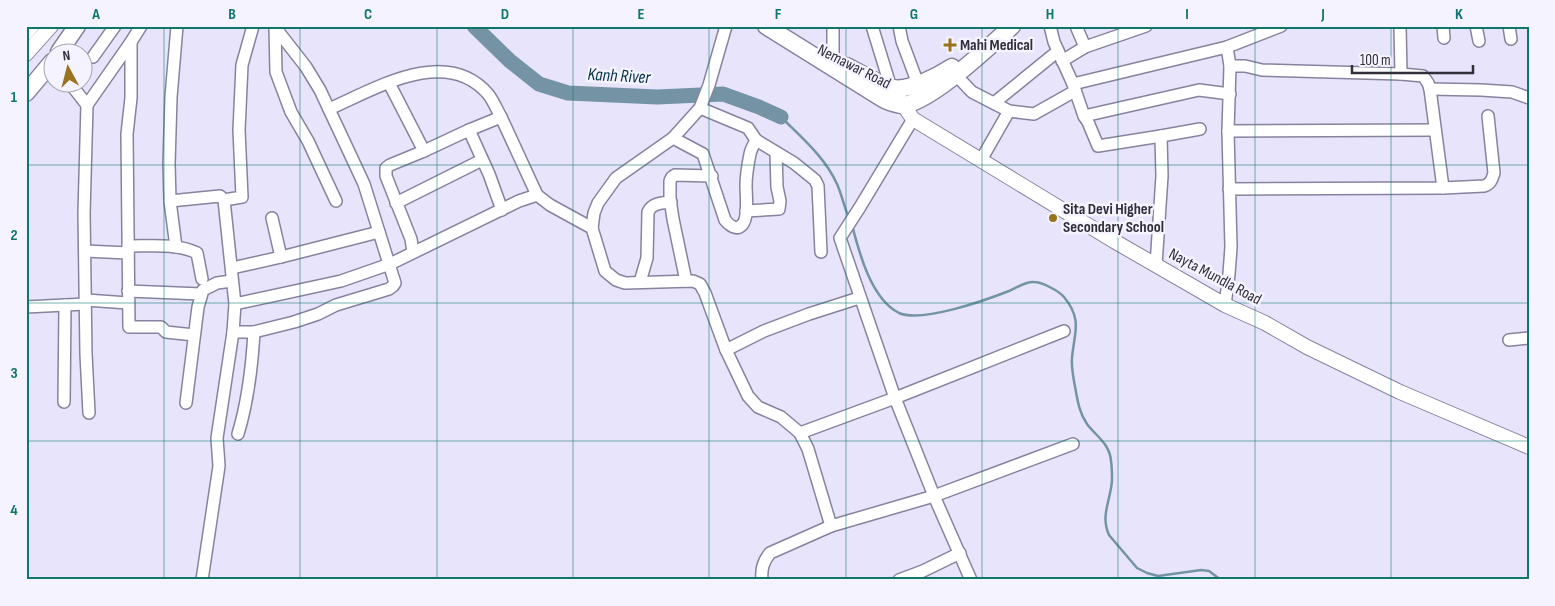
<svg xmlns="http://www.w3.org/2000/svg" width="1555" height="606" font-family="'Sofia Sans Condensed',sans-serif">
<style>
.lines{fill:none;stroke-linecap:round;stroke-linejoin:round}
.stream{stroke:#7494a5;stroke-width:2.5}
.river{stroke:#7494a5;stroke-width:15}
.minor-casing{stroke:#87839e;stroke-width:14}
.major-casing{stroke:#87839e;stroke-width:16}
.highway-casing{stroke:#87839e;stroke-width:19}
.minor{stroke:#fff;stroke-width:11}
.major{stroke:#fff;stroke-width:14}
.highway{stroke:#fff;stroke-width:16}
.grid{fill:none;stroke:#0f766e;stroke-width:1;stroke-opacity:0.55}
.poi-dot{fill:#9a731f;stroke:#f4f3ff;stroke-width:2}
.labels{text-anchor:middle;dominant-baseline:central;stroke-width:5;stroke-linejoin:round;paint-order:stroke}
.poi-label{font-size:16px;font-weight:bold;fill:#312f3a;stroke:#f4f3ff;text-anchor:start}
.street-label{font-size:16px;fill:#312f3a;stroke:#f4f3ff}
.water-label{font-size:18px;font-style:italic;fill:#023346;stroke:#f4f3ff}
.neatline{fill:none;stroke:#0f766e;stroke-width:2}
.grid-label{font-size:16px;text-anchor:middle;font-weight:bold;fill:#0f766e}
</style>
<rect width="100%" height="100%" fill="#e7e4fc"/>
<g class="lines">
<g class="stream">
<path d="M781,117c20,20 44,40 56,67 5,11 7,23 12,34"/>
<path d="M852,225c7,27 19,74 47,88 23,10 87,-13 110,-22 7,-3 17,-10 25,-9 8,0 25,9 30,15 19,23 10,36 8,61 -1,10 2,23 4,34 2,11 4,22 11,32 9,12 23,20 24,37 1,6 1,13 1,19 -1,20 -12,35 -3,55l28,33 10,5 11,3 43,-6 8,1 12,9"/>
</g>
<path class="river" d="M474,26l36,35 29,23 29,9 89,4 66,-3 36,13 22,10"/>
<defs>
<g id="minor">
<path d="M177,26l-6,71 -2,67 1,37 50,-5 4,4 11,104 -2,28 -16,106 2,28 -17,114"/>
<path d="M275,26l1,46 15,40 17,29 28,60"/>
<path d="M872,26l19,62"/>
<path d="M899,26l3,15 16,43"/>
<path d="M1050,26l4,16 19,42 11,32 4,6 10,24 63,-10"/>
<path d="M1076,26l9,21"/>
<path d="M1400,26l1,48"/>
<path d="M1443,26l1,12"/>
<path d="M1476,26l3,15"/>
<path d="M1509,26l2,13"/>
<path d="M131,42l10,-16"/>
<path d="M93,57l22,-31"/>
<path d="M833,59v-33"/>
<path d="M1062,61l23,-14 61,-21"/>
<path d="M952,71l20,21 37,19 25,3 41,-23"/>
<path d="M69,82l18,23 -3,108 2,141 3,59"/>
<path d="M389,83l35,68"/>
<path d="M1073,84l154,-37"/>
<path d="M1430,89l51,1 31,2 17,6"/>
<path d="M994,103l64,-52"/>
<path d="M87,105l44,-63v56l-4,36 2,193h32l5,5 28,3"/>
<path d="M700,108l48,20 8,12 38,23 21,17 3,6 3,66"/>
<path d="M329,109c46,-20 117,-64 159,-15 5,6 9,16 13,23"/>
<path d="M1084,116l115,-26 31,4"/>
<path d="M913,119l-53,88 -20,31 55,160 39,98 37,84"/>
<path d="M469,130l32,-13 36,78 13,10 42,23 13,43 11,9 9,3 68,-2 7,3 5,9 21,57 38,-19 45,-17 50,-16"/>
<path d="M1228,131l207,-1"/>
<path d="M673,138l30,16 22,66c4,5 11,11 17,5 7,-7 4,-30 4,-39 0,-10 2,-22 4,-32 1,-5 4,-10 6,-14"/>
<path d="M981,160l28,-49"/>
<path d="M1443,188l41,-2c7,-2 8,-7 10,-13l-6,-57"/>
<path d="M1229,189l214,-1 -13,-99 -2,-6 -5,-7 -22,-2 -139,-4 -17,-4h-15"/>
<path d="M224,200l18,-3 -3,-67 3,-65 11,-39"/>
<path d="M170,201l6,46"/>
<path d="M396,203l86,-43"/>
<path d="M746,211l33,-2 1,-8 -3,-14 -1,-34"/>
<path d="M272,218l9,39"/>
<path d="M592,228l2,-15 4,-10 18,-25 57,-40 27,-30 9,-23 17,-59"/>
<path d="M128,246c22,0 49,-3 69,7l5,26"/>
<path d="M85,251l43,2"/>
<path d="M413,252l-2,-13 -25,-63v-8l4,-3 34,-14 45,-21 20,44 13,36"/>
<path d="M1156,265l6,-89 -1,-40 39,-7"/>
<path d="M232,268l49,-11 98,-25"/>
<path d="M686,281l-13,-62 -3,-20v-18l2,-4 3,-2 37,1"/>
<path d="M640,282l7,-24 1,-46c4,-9 14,-9 23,-10"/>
<path d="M128,291l73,3"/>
<path d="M86,300l42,3"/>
<path d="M235,304l106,-23 49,-17 129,-63 18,-6"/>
<path d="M1225,305l4,-31 2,-27 -3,-116 2,-65 -3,-19 54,-21"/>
<path d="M26,307l59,-3"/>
<path d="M1064,331l-169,67 -95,35 8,16 23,77 103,-30 139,-52"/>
<path d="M233,332h21l40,-10 24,-8 18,-9 53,-16 4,-3 2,-3 -31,-99 -14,-30 -30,-64 -14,-23 -32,-41"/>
<path d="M1509,340l20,-2"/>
<path d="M726,350l22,46 10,11 23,10 19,16"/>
<path d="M64,402l1,-97"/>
<path d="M186,403l12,-96 5,-17 14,-7 15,-2"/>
<path d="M238,434c10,-33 14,-67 16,-102"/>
<path d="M762,580c-1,-11 1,-18 8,-27l61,-27"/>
<path d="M899,580l24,-9 37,-18"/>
</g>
<g id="major">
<path d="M26,33l6,-7"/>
<path d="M26,54l25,-28"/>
<path d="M897,96l16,23 201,122 111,64 40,18 42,24 93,45 129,55"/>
</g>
<g id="highway">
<path d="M766,26l117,73c5,3 12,5 18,6 26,1 91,-61 111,-79"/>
<path d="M59,52l18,-26"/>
<path d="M846,66c11,5 37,21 47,22 17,3 45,-12 59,-21"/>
<path d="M26,93l26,-31"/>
</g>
</defs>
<use href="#minor" class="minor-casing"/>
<use href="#major" class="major-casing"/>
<use href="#highway" class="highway-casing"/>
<use href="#minor" class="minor"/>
<use href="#major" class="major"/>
<use href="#highway" class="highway"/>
</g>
<path class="grid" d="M164,26v554M300,26v554M437,26v554M573,26v554M709,26v554M846,26v554M982,26v554M1118,26v554M1255,26v554M1391,26v554M26,165h1503M26,303h1503M26,441h1503"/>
<g class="poi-dot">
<path d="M947.5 37.5h5v5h5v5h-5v5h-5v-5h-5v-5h5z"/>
<circle cx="1053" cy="218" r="5"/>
</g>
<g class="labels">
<g class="poi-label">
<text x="960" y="45">Mahi Medical</text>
<text x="1063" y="209">Sita Devi Higher<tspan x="1063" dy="18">Secondary School</tspan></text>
</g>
<g class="street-label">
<text transform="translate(854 67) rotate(27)">Nemawar Road</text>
<text transform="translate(1215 277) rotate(28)">Nayta Mundla Road</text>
</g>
<g class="water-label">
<text transform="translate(619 76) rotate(3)">Kanh River</text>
</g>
</g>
<rect width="1555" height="606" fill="none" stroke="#f4f3ff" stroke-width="55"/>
<g transform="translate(68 68) rotate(353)"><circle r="24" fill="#f4f3ff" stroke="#a6a5b0"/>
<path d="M0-4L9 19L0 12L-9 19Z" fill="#9a731f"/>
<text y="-8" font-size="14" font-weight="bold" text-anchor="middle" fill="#312f3a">N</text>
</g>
<path d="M1352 65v8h121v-8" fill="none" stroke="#312f3a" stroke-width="2.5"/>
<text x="1360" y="65" font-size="15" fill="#312f3a" stroke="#f4f3ff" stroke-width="4" paint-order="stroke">100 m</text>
<rect x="28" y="28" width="1500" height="550" class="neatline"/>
<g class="grid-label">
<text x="96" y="19">A</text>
<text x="232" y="19">B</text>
<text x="368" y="19">C</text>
<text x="505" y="19">D</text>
<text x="641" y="19">E</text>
<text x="778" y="19">F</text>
<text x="914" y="19">G</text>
<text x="1050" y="19">H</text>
<text x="1187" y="19">I</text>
<text x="1323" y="19">J</text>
<text x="1459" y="19">K</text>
<text x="14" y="102">1</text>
<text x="14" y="240">2</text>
<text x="14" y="378">3</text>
<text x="14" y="515">4</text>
</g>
</svg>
